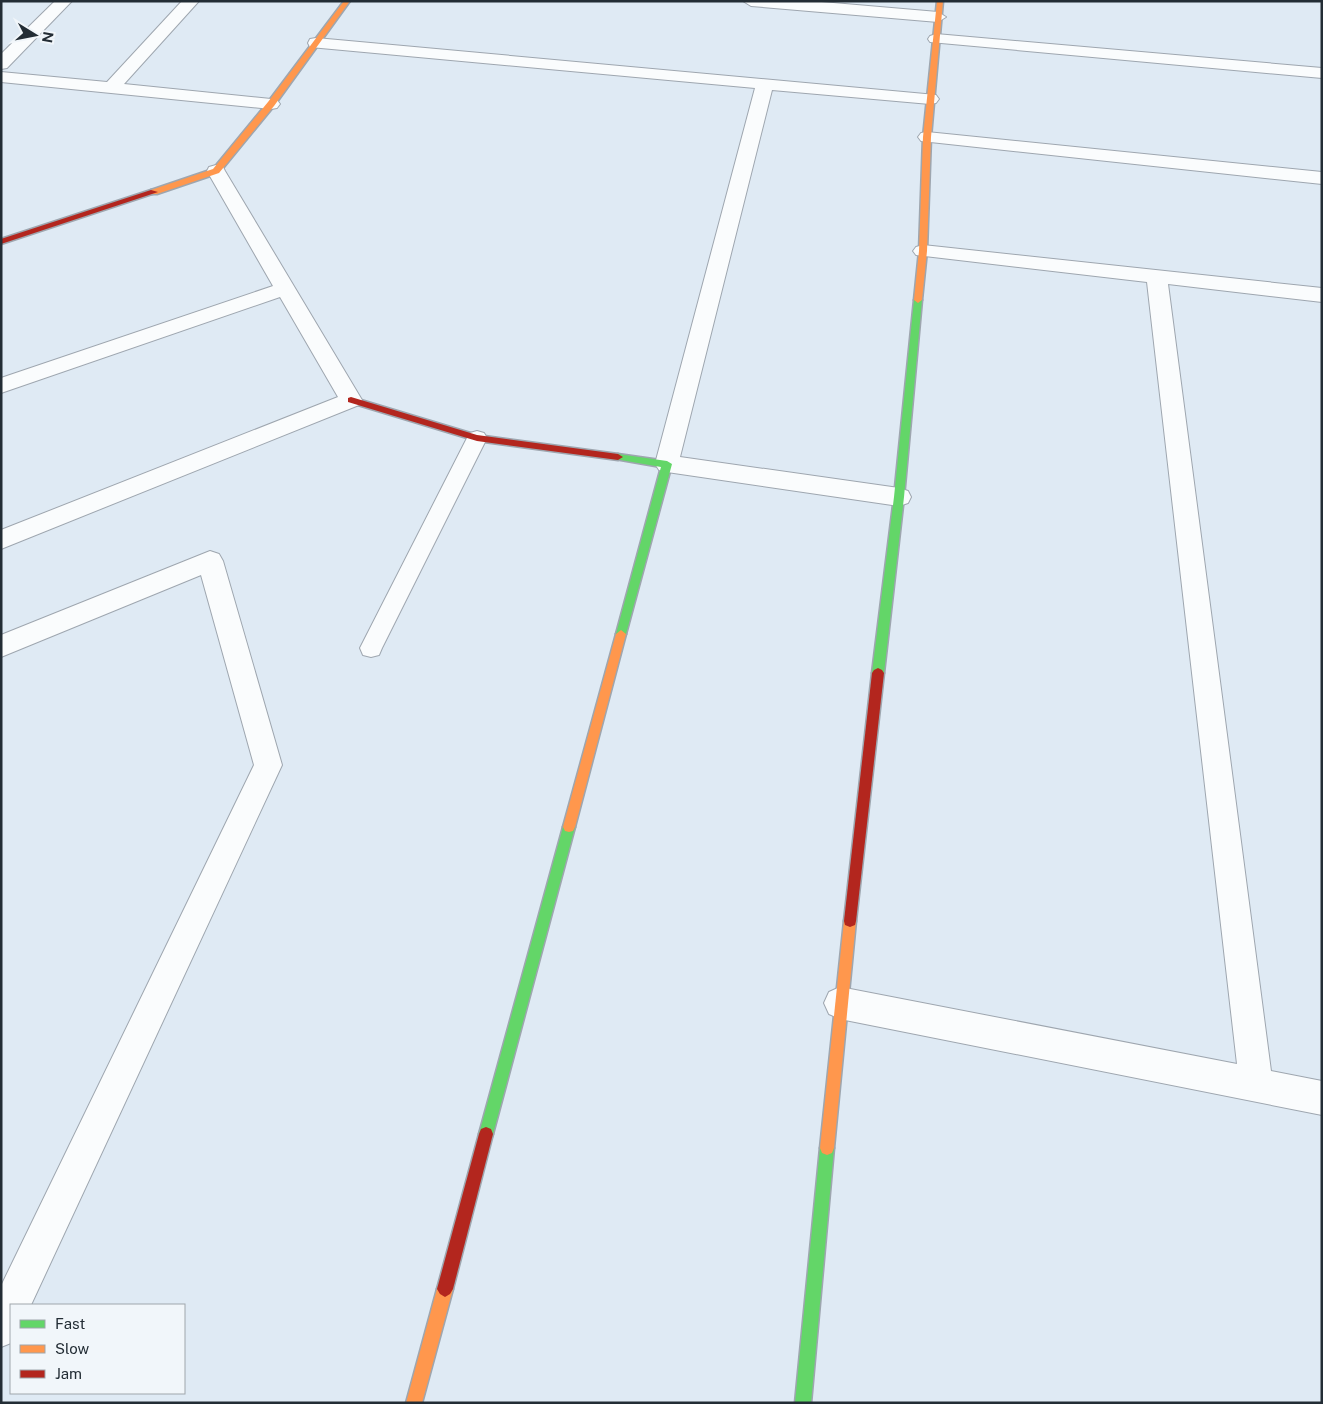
<svg xmlns="http://www.w3.org/2000/svg" width="1323" height="1404" font-family="'Public Sans',sans-serif">
<style>
.lines{fill:none;stroke-linecap:round;stroke-linejoin:round}
.lane-casing{stroke:#9ea6af;stroke-width:2}
.street-casing{stroke:#9ea6af;stroke-width:2}
.fast-casing{stroke:#9ea6af;stroke-width:3}
.slow-casing{stroke:#9ea6af;stroke-width:3}
.jam-casing{stroke:#9ea6af;stroke-width:3}
.lane{fill:#fafcfd;fill-rule:evenodd}
.street{fill:#fafcfd;fill-rule:evenodd}
.fast{fill:#63d668;fill-rule:evenodd}
.slow{fill:#ff974d;fill-rule:evenodd}
.jam{fill:#b3261e;fill-rule:evenodd}
</style>
<rect width="100%" height="100%" fill="#dfeaf4"/>
<g class="lines">
<defs>
<path id="lane" d="M477,431l7,2 3,5 -105,210 -3,7 -8,2 -8,-2 -3,-7 107,-210 3,-5z"/>
<g id="street">
<path d="M55,1h17l-65,67 -6,1v-15z"/>
<path d="M182,1h17l-75,83 147,15 6,1 3,4 -3,4 -6,1 -270,-27v-10l106,10z"/>
<path d="M743,1h67l128,11 8,5 -8,5 -187,-16z"/>
<path d="M936,34l386,34v10l-392,-36 -2,-3 2,-3z"/>
<path d="M316,38l620,57 3,4 -3,4 -6,1 -158,-14 -92,367 219,31 9,3 3,6 -3,6 -9,3 -232,-34 -8,-2 -4,-6 100,-376 -445,-41 -2,-4 2,-4z"/>
<path d="M927,132l395,40v12l-401,-43 -3,-4 3,-4z"/>
<path d="M216,165l7,2 2,4 137,229 -3,5 -358,144v-19l337,-133 -58,-100 -279,96v-15l272,-92 -66,-115 2,-4z"/>
<path d="M923,245l399,43v14l-154,-18 103,787 51,10v34l-482,-96 -11,-5 -5,-11 5,-11 11,-5 397,77 -90,-782 -231,-27 -3,-4 3,-4z"/>
<path d="M210,551l9,3 4,7 59,204 -251,540h-20v38l-10,4v-61l253,-521 -53,-190 -200,82v-22z"/>
</g>
<g id="fast">
<path d="M918,297l4,3 -18,197 -20,176 -2,3h-8l-2,-3 22,-176 20,-197z"/>
<path d="M618,454l49,7 5,3 -46,170 -5,4 -5,-4 45,-167 -46,-8v-4z"/>
<path d="M569,822l4,1 2,4 -82,307 -2,5 -5,2 -5,-2 -2,-5 84,-307 2,-4z"/>
<path d="M827,1141l5,2 2,5 -23,255h-16l25,-255 2,-5z"/>
</g>
<g id="slow">
<path d="M344,1h6l-76,105 -55,67 -62,21h-6v-4l62,-21 55,-67z"/>
<path d="M937,1h6l-12,136 -4,114 -5,49 -4,3 -4,-3 5,-49 4,-114z"/>
<path d="M621,630l5,4 -51,193 -2,4 -4,1 -4,-1 -2,-4 53,-193z"/>
<path d="M850,915l5,2 1,4 -22,227 -2,5 -5,2 -5,-2 -2,-5 24,-227 1,-4z"/>
<path d="M445,1281l5,3 3,5 -31,114h-16l31,-114 3,-5z"/>
</g>
<g id="jam">
<path d="M151,190l7,2 -157,52v-5z"/>
<path d="M351,397l126,38 141,19 5,3 -5,3 -141,-19 -129,-39v-4z"/>
<path d="M878,668l4,2 2,3 -28,248 -1,4 -5,2 -5,-2 -1,-4 28,-248 2,-3z"/>
<path d="M486,1127l5,2 2,5 -40,155 -3,5 -5,3 -5,-3 -3,-5 42,-155 2,-5z"/>
</g>
</defs>
<use href="#lane" class="lane-casing"/>
<use href="#street" class="street-casing"/>
<use href="#fast" class="fast-casing"/>
<use href="#slow" class="slow-casing"/>
<use href="#jam" class="jam-casing"/>
<use href="#lane" class="lane"/>
<use href="#street" class="street"/>
<use href="#fast" class="fast"/>
<use href="#slow" class="slow"/>
<use href="#jam" class="jam"/>
</g>
<rect width="1323" height="1404" fill="none" stroke="#232d35" stroke-width="5"/>
<rect x="10" y="1304" width="175" height="90" fill="#f1f6fa" stroke="#9fa6ab"/>
<rect x="20" y="1320" width="25" height="8" fill="#63d668" stroke="#9fa6ab"/>
<text x="55" y="1329" font-size="15" fill="#232d35">Fast</text>
<rect x="20" y="1345" width="25" height="8" fill="#ff974d" stroke="#9fa6ab"/>
<text x="55" y="1354" font-size="15" fill="#232d35">Slow</text>
<rect x="20" y="1370" width="25" height="8" fill="#b3261e" stroke="#9fa6ab"/>
<text x="55" y="1379" font-size="15" fill="#232d35">Jam</text>
<g transform="translate(35 35) rotate(100)" stroke="#f1f6fa" stroke-width="4" paint-order="stroke">
<path d="M0-4L9 19L0 12L-9 19Z" fill="#232d35"/>
<text y="-8" font-size="14" font-weight="bold" text-anchor="middle" fill="#232d35">N</text>
</g>
</svg>
